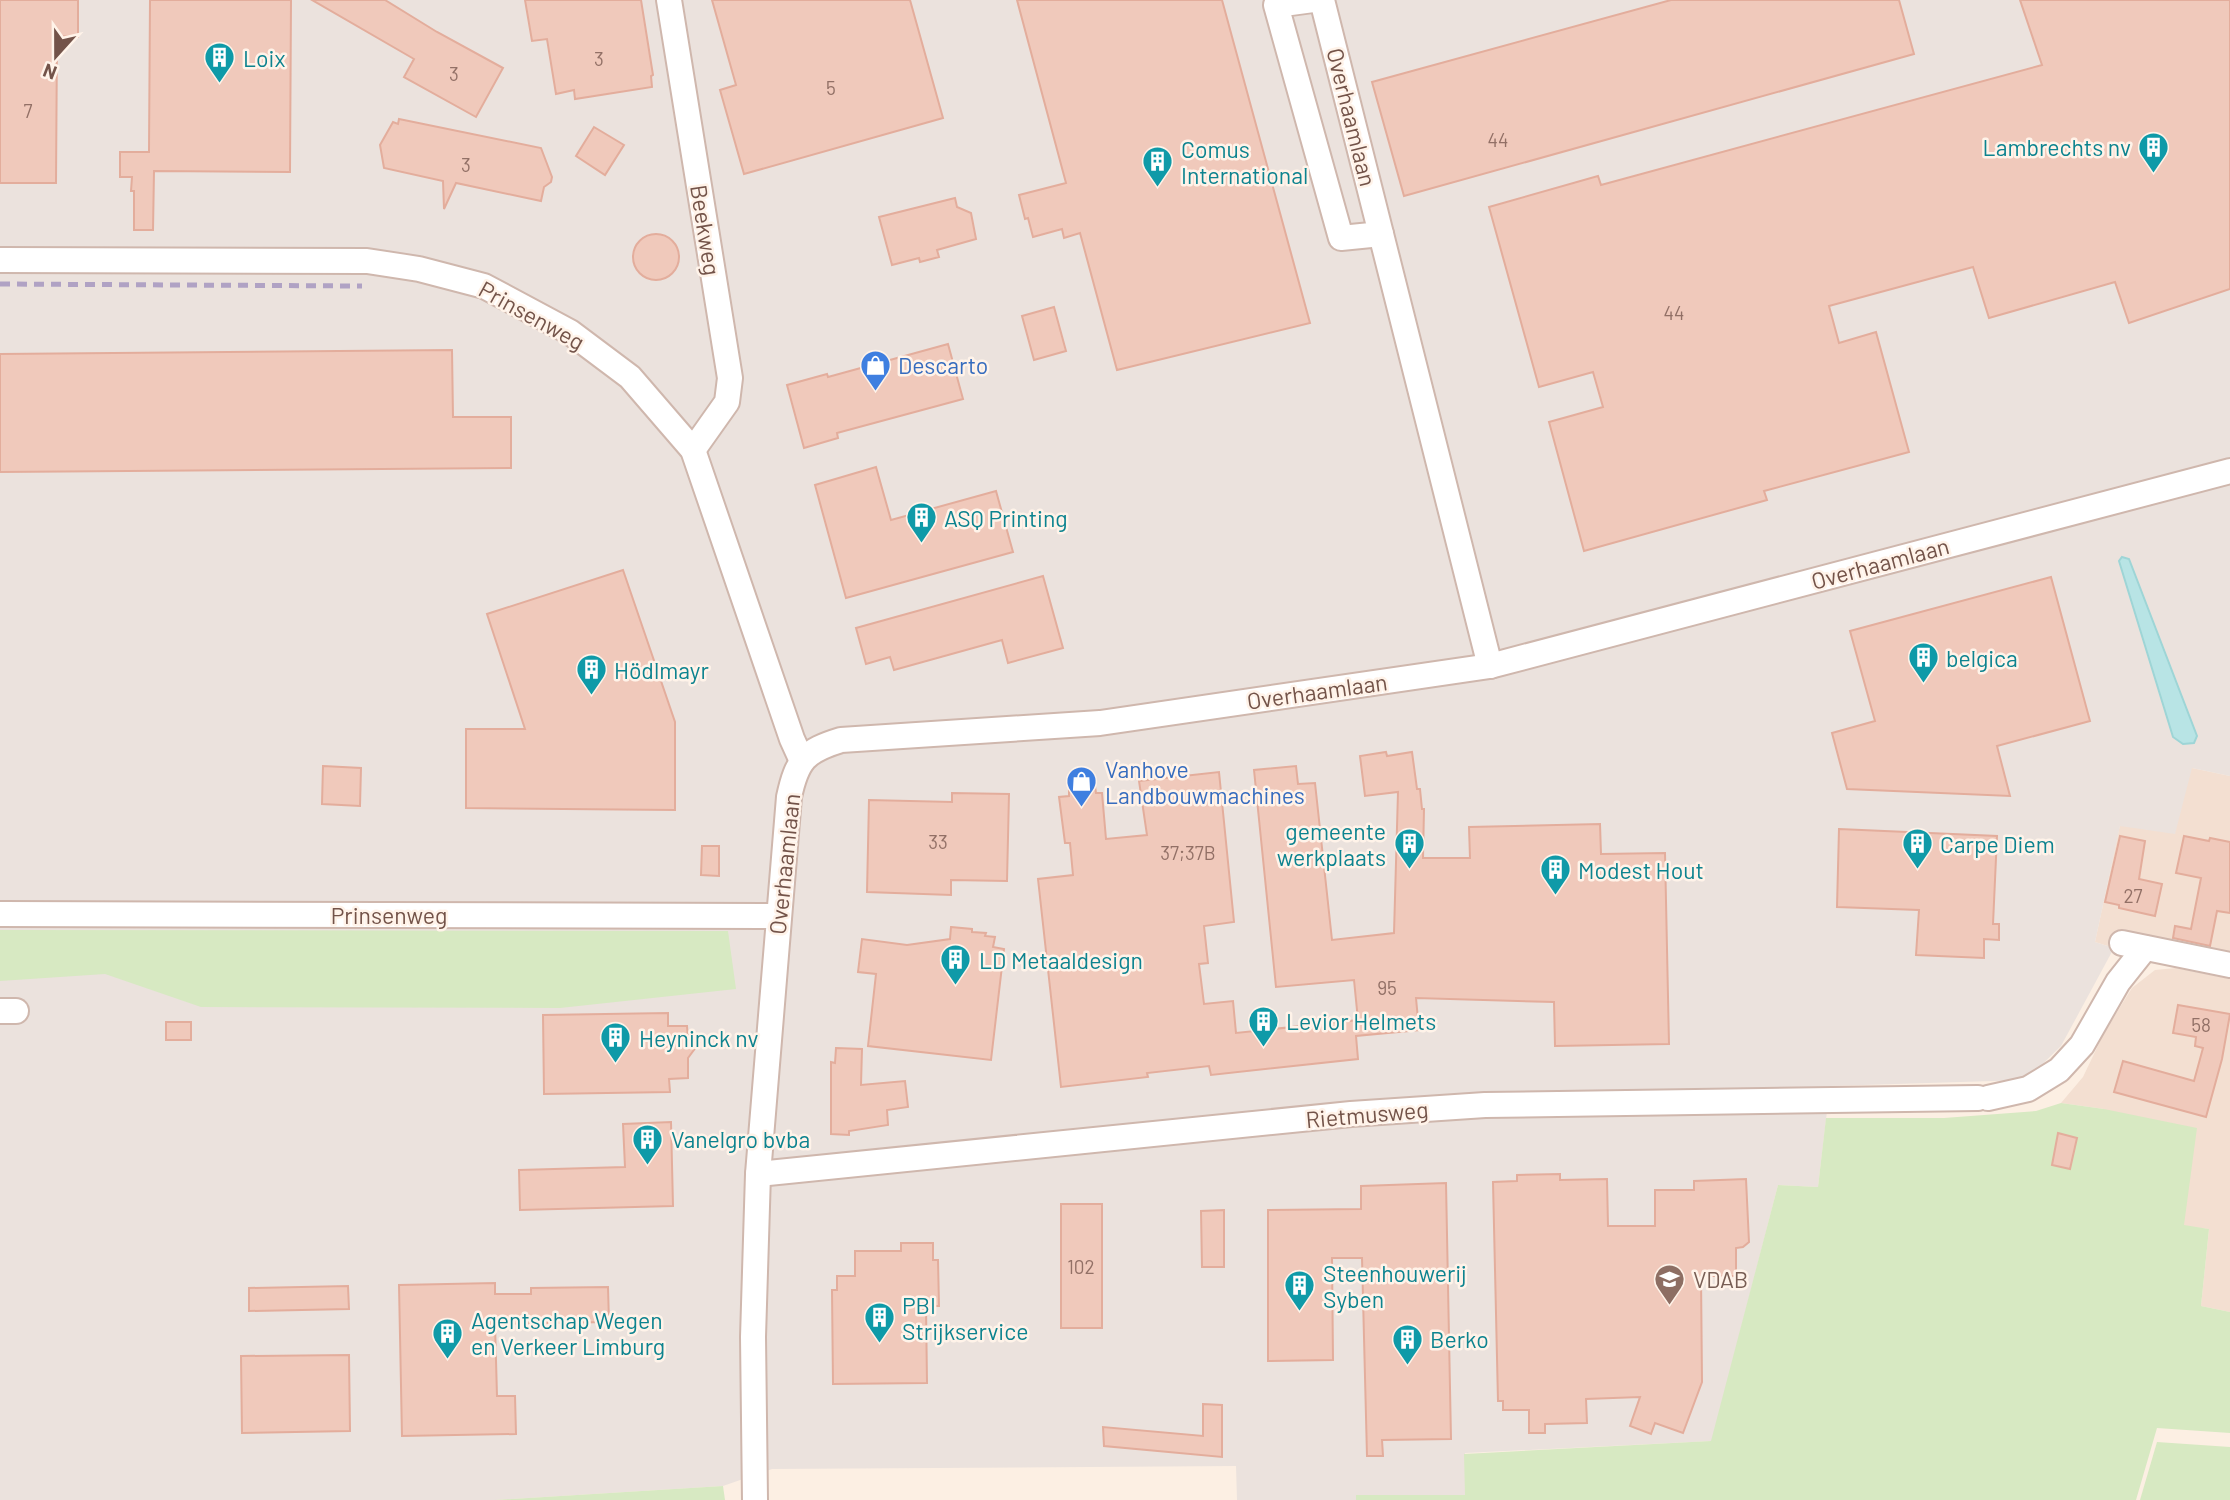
<svg xmlns="http://www.w3.org/2000/svg" width="2230" height="1500" font-family="Barlow,sans-serif">
<style>
.residential{fill:#f3dfd1}
.industrial{fill:#ebe2dd}
.green{fill:#d7e9c2}
.water{fill:#b8e4e5;stroke:#9ed5d6;stroke-width:2}
.building{fill:#f0c9bb;stroke:#e3ad9c;stroke-width:2}
.lines{fill:none;stroke-linecap:round;stroke-linejoin:round}
.street-casing{stroke:#cfb7ad;stroke-width:28}
.street{stroke:#fff;stroke-width:24}
.rail{stroke:#b0a2c4;stroke-width:5;stroke-dasharray:10 7;stroke-linecap:butt}
.labels{text-anchor:middle;dominant-baseline:central;stroke-width:5;stroke-linejoin:round;paint-order:stroke}
.number-label{font-size:19px;fill:#927066}
.culture-label{font-size:23px;fill:#0d838f;stroke:#fff3e9;text-anchor:start}
.street-label{font-size:23px;fill:#735349;stroke:#fff3e9}
.shop-label{font-size:23px;fill:#366cbe;stroke:#fff3e9;text-anchor:start}
.education-label{font-size:23px;fill:#785e54;stroke:#fff3e9;text-anchor:start}
</style>
<rect width="100%" height="100%" fill="#fcefe3"/>
<g class="residential">
<path d="M2192,768l38,8v179l-59,-12 -48,-14 -9,19 -19,-6 25,-117z"/>
<path d="M2176,968l54,11v333l-29,-6 8,-77 -25,-3 -80,-117 -43,-6 22,-26 21,-44 28,-45 23,-18z"/>
</g>
<path class="industrial" d="M0,0h2230v776l-38,-8 -17,66 -55,-8 -25,116 19,6 -53,98 -35,34 -196,6 -12,101 -40,-2 -66,256 -247,12v42h-108l-1,5h-119l-1,-34 -464,3 -49,17 -228,14h-495z"/>
<g class="green">
<path d="M0,930l728,1 8,58 -176,19 -359,-1 -96,-33 -105,7z"/>
<path d="M2061,1103l43,6 93,19 -13,97 25,4 -8,77 29,6v121l-73,-5 -21,72h-780v-5h109l-1,-41 247,-13 67,-256 40,2 8,-69h118l92,-7z"/>
<path d="M2157,1442l73,5v53h-90z"/>
<path d="M723,1486l2,14h-230z"/>
</g>
<path class="water" d="M2122,557l7,2 68,177 -3,7 -11,1 -10,-7 -54,-176z"/>
<g class="building">
<path d="M0,0h78v37l-21,-1 -1,147h-56z"/>
<path d="M150,0h141l-1,172 -136,-1 -1,59h-19v-39h-3l1,-14h-12v-25h29z"/>
<path d="M312,0h73l52,32 66,36 -27,49 -72,-40 10,-18z"/>
<path d="M525,0h116l12,75 -2,1 1,11 -77,12 -1,-9 -18,4 -9,-55 -15,2z"/>
<path d="M712,0h198l33,118 -199,56 -24,-84 16,-5z"/>
<path d="M1017,0h205l88,323 -193,47 -37,-137 -16,5 -2,-9 -29,8 -5,-19 -3,1 -6,-24 47,-12z"/>
<path d="M1671,0h228l15,54 -510,142 -32,-114z"/>
<path d="M2020,0h210v289l-101,34 -14,-41 -126,36 -16,-51 -144,39 10,37 37,-11 33,120 -145,39 3,9 -183,51 -35,-129 54,-15 -10,-35 -54,15 -50,-180 109,-31 3,9 441,-120z"/>
<path d="M399,119l142,29 11,29 -1,5 -7,5 -3,14 -85,-18 -12,26 -1,-28 -59,-13 -4,-23 13,-23 5,2z"/>
<path d="M594,127l30,18 -19,30 -29,-19z"/>
<path d="M955,198l2,9 14,6 5,26 -39,11 2,7 -19,5 -1,-4 -27,7 -13,-48z"/>
<circle cx="656" cy="257" r="23"/>
<path d="M1054,307l12,44 -32,9 -12,-44z"/>
<path d="M948,344l15,55 -126,34 1,5 -34,10 -17,-63 40,-11 1,3z"/>
<path d="M452,350l1,67h58v51l-511,4v-118z"/>
<path d="M876,467l15,53 105,-29 17,61 -167,46 -31,-113z"/>
<path d="M623,570l52,152v88l-209,-2v-79h59l-38,-115z"/>
<path d="M1043,576l20,72 -55,15 -6,-23 -108,30 -4,-13 -24,7 -10,-36z"/>
<path d="M2051,577l39,144 -93,25 13,50 -163,-7 -15,-56 43,-12 -25,-90z"/>
<path d="M1386,752l1,4 25,-4 5,37h3l2,20h2l-1,49h47l-1,-31 131,-3 1,30 64,-1 4,191 -114,2 -1,-44 -138,-4 3,32 -63,6 2,23 -147,16 -2,-9 -62,7 1,4 -87,10 -23,-208 35,-4 -3,-32h-5l-6,-46 10,-1v-8l26,-2 1,7h6l4,46 41,-4 -8,-54 80,-9 15,150 -30,4 4,37 -9,1 5,40 29,-3 3,32 122,-13 -4,-40 -78,7 -22,-217 42,-4 2,18 17,-1 17,157 62,-7 4,-141 -33,4 -5,-40z"/>
<path d="M323,766l38,2 -1,38 -38,-2z"/>
<path d="M952,793l57,1 -2,87 -56,-1v15l-84,-3 2,-92 83,2z"/>
<path d="M1839,829l158,7 -4,88h6v16l-15,-1v19l-68,-3 3,-45 -82,-3z"/>
<path d="M2120,836l25,5 -6,38 23,5 -7,32 -36,-8v-3l-14,-3z"/>
<path d="M2184,836l25,5 1,-3 20,4v71l-13,-2 -7,35 -37,-8 2,-12 16,3 10,-51 -25,-5z"/>
<path d="M702,846h17v30l-18,-1z"/>
<path d="M951,927l21,2v3l14,1 -1,3 10,1 -2,10 11,2 -13,111 -123,-14 8,-72 -18,-2 4,-33 45,6 43,-6z"/>
<path d="M2178,1005l52,9 -8,45 -16,58 -92,-25 9,-31 71,20 9,-33 -8,-2 1,-9 -23,-4z"/>
<path d="M668,1013v13h19l1,14 11,3 -11,15v20l-19,1 1,13 -126,2 -1,-79z"/>
<rect x="166" y="1022" width="25" height="18"/>
<path d="M836,1048l26,1 -1,36 44,-4 3,26 -21,3 1,15 -39,6v4l-18,-1v-72l4,1z"/>
<path d="M671,1122l2,84 -153,4 -1,-40 106,-3 -2,-43z"/>
<path d="M2058,1133l19,5 -7,31 -18,-4z"/>
<path d="M1560,1174v6l47,-1 1,47h47v-36h39v-9l52,-2 3,63 -6,5 -7,1v28h-35l1,106 -19,51 -28,-10 -4,11 -21,-8 10,-29 -54,2 1,24 -42,1v9h-16v-23h-26v-9h-5l-5,-219 24,-1v-6z"/>
<path d="M1446,1183l5,256 -69,1 1,16h-16l-5,-198h-30l1,102 -65,1v-151l93,-1v-23z"/>
<rect x="1061" y="1204" width="41" height="124"/>
<path d="M1224,1210v57h-22l-1,-56z"/>
<path d="M901,1243h32v17h5l1,46h-13l1,77 -94,1 -1,-94h5v-14h18v-25h46z"/>
<path d="M495,1283v11h36v-6l77,-1 1,35 -114,2 2,72h18l1,38 -114,2 -3,-151z"/>
<path d="M348,1286l1,23 -100,2v-23z"/>
<path d="M349,1355l1,76 -108,2 -1,-77z"/>
<path d="M1203,1404l19,1v52l-118,-11 -1,-19 100,9z"/>
</g>
<g class="lines">
<defs>
<g id="street">
<path d="M669,0l61,378 -3,24 -34,48"/>
<path d="M1313,0l-37,5 65,233 40,-4"/>
<path d="M1322,0l168,666"/>
<path d="M0,260l367,1 52,8 65,17 86,46 60,45 63,73 99,289 10,22"/>
<path d="M0,914l779,2"/>
<path d="M2122,943l108,22"/>
<path d="M0,1011h16"/>
<path d="M1988,1098l40,-9 31,-19 23,-25 36,-63 27,-34"/>
<path d="M758,1174l593,-60 134,-9 493,-7"/>
<path d="M755,1500l-2,-163 5,-163 31,-377c8,-37 16,-46 52,-57l259,-17 390,-57 740,-195"/>
</g>
</defs>
<use href="#street" class="street-casing"/>
<use href="#street" class="street"/>
<path class="rail" d="M0,284l362,2"/>
</g>
<defs>
<symbol id="building-pin" viewBox="-11 -11 22 30"><path d="M0 17L-7.5 6A9.5 9.5 0 1 1 7.5 6Z" fill="#0f9aa8" stroke="#fff3e9"/><path d="M-4-6H4V6H1V3H-1V6H-4ZM-2.5-4.3h1.7v1.8h-1.7ZM.8-4.3h1.7v1.8H.8ZM-2.5-1h1.7V.8h-1.7ZM.8-1h1.7V.8H.8Z" fill="#fff"/></symbol>
<symbol id="shop-pin" viewBox="-11 -11 22 30"><path d="M0 17L-7.5 6A9.5 9.5 0 1 1 7.5 6Z" fill="#3f7fe0" stroke="#fff3e9"/><path d="M-5-2.5h2.3a2.7 3.5 0 0 1 5.4 0H5L5.5 6h-11ZM-1.5-2.5h3a1.5 2.3 0 0 0-3 0Z" fill="#fff"/></symbol>
<symbol id="school-pin" viewBox="-11 -11 22 30"><path d="M0 17L-7.5 6A9.5 9.5 0 1 1 7.5 6Z" fill="#8d6e63" stroke="#fff3e9"/><path d="M0-5L7-2L0 1L-7-2ZM-4 1L0 2.5L4 1V4Q0 6-4 4Z" fill="#fff"/></symbol>
</defs>
<g fill-rule="evenodd">
<use href="#building-pin" x="202" y="40" width="35" height="47"/>
<use href="#building-pin" x="2136" y="130" width="35" height="47"/>
<use href="#building-pin" x="1140" y="144" width="35" height="47"/>
<use href="#shop-pin" x="858" y="348" width="35" height="47"/>
<use href="#building-pin" x="904" y="500" width="35" height="47"/>
<use href="#building-pin" x="1906" y="640" width="35" height="47"/>
<use href="#building-pin" x="574" y="652" width="35" height="47"/>
<use href="#shop-pin" x="1064" y="764" width="35" height="47"/>
<use href="#building-pin" x="1392" y="826" width="35" height="47"/>
<use href="#building-pin" x="1900" y="826" width="35" height="47"/>
<use href="#building-pin" x="1538" y="852" width="35" height="47"/>
<use href="#building-pin" x="938" y="942" width="35" height="47"/>
<use href="#building-pin" x="1246" y="1004" width="35" height="47"/>
<use href="#building-pin" x="598" y="1020" width="35" height="47"/>
<use href="#building-pin" x="630" y="1122" width="35" height="47"/>
<use href="#school-pin" x="1652" y="1262" width="35" height="47"/>
<use href="#building-pin" x="1282" y="1268" width="35" height="47"/>
<use href="#building-pin" x="862" y="1300" width="35" height="47"/>
<use href="#building-pin" x="430" y="1316" width="35" height="47"/>
<use href="#building-pin" x="1390" y="1322" width="35" height="47"/>
</g>
<g class="labels">
<g class="number-label">
<text x="599" y="58">3</text>
<text x="454" y="73">3</text>
<text x="831" y="87">5</text>
<text x="28" y="110">7</text>
<text x="1498" y="139">44</text>
<text x="466" y="164">3</text>
<text x="1674" y="312">44</text>
<text x="938" y="841">33</text>
<text x="1188" y="852">37;37B</text>
<text x="2133" y="895">27</text>
<text x="1387" y="987">95</text>
<text x="2201" y="1024">58</text>
<text x="1081" y="1266">102</text>
</g>
<g class="culture-label">
<text x="243" y="58">Loix</text>
<text x="2131" y="147" text-anchor="end">Lambrechts nv</text>
<text x="1181" y="149">Comus<tspan x="1181" dy="26">International</tspan></text>
<text x="944" y="518">ASQ Printing</text>
<text x="1946" y="658">belgica</text>
<text x="614" y="670">Hödlmayr</text>
<text x="1386" y="831" text-anchor="end">gemeente<tspan x="1386" dy="26">werkplaats</tspan></text>
<text x="1940" y="844">Carpe Diem</text>
<text x="1578" y="870">Modest Hout</text>
<text x="979" y="960">LD Metaaldesign</text>
<text x="1286" y="1021">Levior Helmets</text>
<text x="639" y="1038">Heyninck nv</text>
<text x="671" y="1139">Vanelgro bvba</text>
<text x="1323" y="1273">Steenhouwerij<tspan x="1323" dy="26">Syben</tspan></text>
<text x="902" y="1305">PBI<tspan x="902" dy="26">Strijkservice</tspan></text>
<text x="471" y="1320">Agentschap Wegen<tspan x="471" dy="26">en Verkeer Limburg</tspan></text>
<text x="1430" y="1339">Berko</text>
</g>
<g class="street-label">
<text transform="translate(1352 117) rotate(76)">Overhaamlaan</text>
<text transform="translate(706 230) rotate(81)">Beekweg</text>
<text transform="translate(532 315) rotate(29)">Prinsenweg</text>
<text transform="translate(1880 563) rotate(-15)">Overhaamlaan</text>
<text transform="translate(1317 691) rotate(-8)">Overhaamlaan</text>
<text transform="translate(784 864) rotate(-84)">Overhaamlaan</text>
<text x="389" y="915">Prinsenweg</text>
<text transform="translate(1367 1114) rotate(-5)">Rietmusweg</text>
</g>
<g class="shop-label">
<text x="898" y="365">Descarto</text>
<text x="1105" y="769">Vanhove<tspan x="1105" dy="26">Landbouwmachines</tspan></text>
</g>
<g class="education-label">
<text x="1693" y="1279">VDAB</text>
</g>
</g>
<g transform="translate(56 56) rotate(201)" stroke="#fff3e9" stroke-width="5" paint-order="stroke">
<path d="M0-5L12 26L0 18L-12 26Z" fill="#735349"/>
<text y="-10" font-size="19" font-weight="bold" text-anchor="middle" fill="#735349">N</text>
</g>
</svg>
